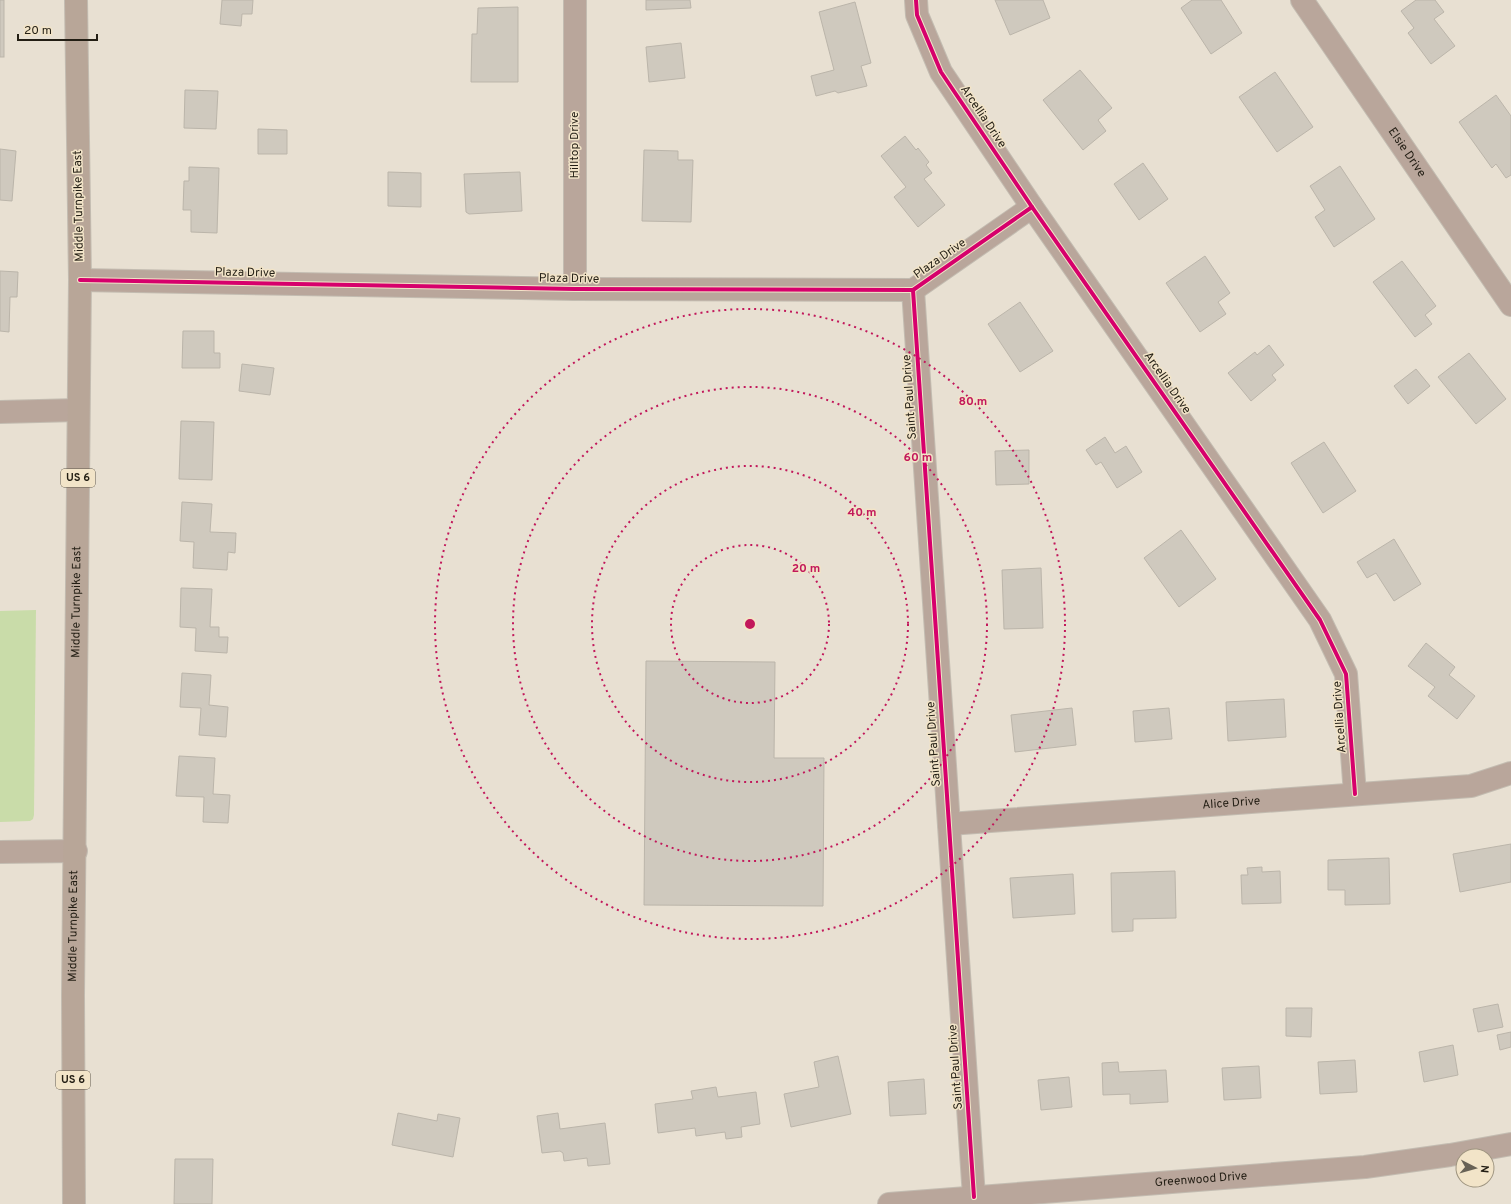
<svg xmlns="http://www.w3.org/2000/svg" width="1511" height="1204" font-family="Overpass,sans-serif">
<style>
.green{fill:#c9dca9}
.building{fill:#cfc9be;stroke:#bbb5aa}
.lines{fill:none;stroke-linecap:round;stroke-linejoin:round}
.street-casing{stroke:#c3bcb1;stroke-width:24}
.primary-casing{stroke:#c3bcb1;stroke-width:24}
.street{stroke:#b9a69b;stroke-width:22}
.primary{stroke:#b8a698;stroke-width:22}
.cycleway-casing{stroke:#f2e4c8;stroke-width:6}
.cycleway{stroke:#d6006c;stroke-width:4}
.ring{fill:none;stroke:#c2185b;stroke-width:2;stroke-dasharray:2 4}
.labels{text-anchor:middle;dominant-baseline:central;stroke-width:3;stroke-linejoin:round;paint-order:stroke}
.shield{fill:#f2e4c8;stroke:#61594a;stroke-width:1}
.shield-label{font-size:11px;font-weight:bold;fill:#231e14}
.street-label{font-size:12px;fill:#231e14;stroke:#f2e4c8}
.centre{fill:#c2185b;stroke:#f2e4c8;stroke-width:2}
.ring-label{font-size:12px;text-anchor:middle;font-weight:bold;fill:#c2185b;stroke:#f2e4c8;stroke-width:3;stroke-linejoin:round;paint-order:stroke}
</style>
<rect width="100%" height="100%" fill="#e8e0d2"/>
<path class="green" d="M36,610l-2,205 -1,4 -3,2 -30,1v-211z"/>
<g class="building">
<rect x="0" y="0" width="4" height="57"/>
<path d="M222,0h31l-1,14h-10l-1,12 -21,-2z"/>
<path d="M646,0h44l1,8 -45,2z"/>
<path d="M995,0h48l7,18 -40,17z"/>
<path d="M1192,0h29l21,33 -31,21 -30,-46z"/>
<path d="M1416,0h19l9,12 -10,7 21,27 -24,18 -23,-31 6,-5 -13,-17z"/>
<path d="M855,2l16,61 -10,3 6,20 -29,7 -3,-2 -19,5 -5,-20 23,-6 -15,-58z"/>
<path d="M518,7v75h-47l1,-48h5l1,-26z"/>
<path d="M681,43l4,35 -36,4 -3,-35z"/>
<path d="M1080,70l32,38 -14,12 8,11 -23,19 -40,-50z"/>
<path d="M1275,72l38,55 -36,25 -38,-55z"/>
<path d="M185,90l33,1 -2,38 -32,-1z"/>
<path d="M1496,95l15,21v59l-5,3 -10,-14 -4,4 -33,-46z"/>
<path d="M258,129l29,1v24h-29z"/>
<path d="M905,136l11,14 2,-2 11,14 -3,3 6,8 -8,6 21,26 -27,22 -24,-30 12,-10 -25,-31z"/>
<path d="M0,149l16,2 -4,50 -12,-1z"/>
<path d="M644,150l34,1v9h15l-2,62 -49,-1z"/>
<path d="M1143,163l25,36 -29,21 -25,-36z"/>
<path d="M1340,166l35,53 -41,28 -19,-30 10,-7 -15,-24z"/>
<path d="M189,167l30,1 -2,65 -26,-1v-22h-8l1,-29h5z"/>
<path d="M388,172l33,1v34l-33,-1z"/>
<path d="M520,172l2,39 -53,3 -3,-2 -2,-38z"/>
<path d="M1205,256l25,37 -12,9 8,12 -26,18 -34,-49z"/>
<path d="M1402,261l34,45 -11,9 7,9 -17,13 -42,-55z"/>
<path d="M0,271l18,1 -1,25h-7l-1,35 -9,-1z"/>
<path d="M1020,302l33,49 -33,21 -32,-48z"/>
<path d="M183,331h31v22h6v15h-38z"/>
<path d="M1269,345l15,20 -12,10 4,5 -25,21 -23,-28 27,-21 2,3z"/>
<path d="M1469,353l37,46 -30,25 -38,-47z"/>
<path d="M242,364l32,4 -4,27 -31,-4z"/>
<path d="M1416,369l14,17 -22,18 -14,-18z"/>
<path d="M181,421l33,1 -2,58 -33,-1z"/>
<path d="M1105,437l10,16 11,-7 16,26 -25,16 -16,-26 -5,3 -10,-15z"/>
<path d="M1324,442l32,49 -33,22 -32,-50z"/>
<path d="M1029,450v34l-33,1 -1,-34z"/>
<path d="M182,502l30,2 -2,28 26,1 -1,20 -7,-1 -1,18 -34,-2 1,-26 -14,-1z"/>
<path d="M1181,530l35,49 -37,28 -35,-49z"/>
<path d="M1394,539l27,45 -27,17 -18,-28 -9,5 -10,-16z"/>
<path d="M1041,568l2,60 -39,1 -2,-59z"/>
<path d="M181,588l31,1 -2,38h9v10h9l-1,16 -32,-2 1,-23 -16,-1z"/>
<path d="M1426,643l29,24 -6,8 26,21 -18,23 -29,-23 7,-9 -27,-21z"/>
<path d="M646,661l129,1 -1,96h50l-1,148 -179,-1z"/>
<path d="M182,673l29,2 -2,30 19,2 -2,30 -27,-2 2,-27 -21,-1z"/>
<path d="M1284,699l2,38 -58,4 -2,-39z"/>
<path d="M1072,708l4,37 -61,7 -4,-37z"/>
<path d="M1169,708l3,31 -37,3 -2,-31z"/>
<path d="M179,756l36,2 -2,36 17,1 -2,28 -25,-1 1,-25 -28,-1z"/>
<path d="M1511,844v38l-51,10 -7,-38z"/>
<path d="M1389,858l1,46 -45,1v-15h-17v-30z"/>
<path d="M1262,867v5l18,-1 1,32 -39,1 -1,-29h7l-1,-7z"/>
<path d="M1175,871l1,47 -43,1v12l-21,1 -1,-59z"/>
<path d="M1073,874l2,40 -62,4 -3,-40z"/>
<path d="M1498,1004l5,23 -25,5 -5,-23z"/>
<path d="M1286,1008h26l-1,29 -25,-1z"/>
<path d="M1511,1032v15l-11,3 -3,-15z"/>
<path d="M1453,1045l5,30 -34,7 -5,-30z"/>
<path d="M838,1056l13,58 -60,13 -7,-33 35,-7 -5,-25z"/>
<path d="M1355,1060l2,32 -37,2 -2,-32z"/>
<path d="M1118,1062l1,10 47,-2 2,32 -38,2v-10l-27,1 -1,-32z"/>
<path d="M1259,1066l2,32 -37,2 -2,-32z"/>
<path d="M1069,1077l3,30 -31,3 -3,-30z"/>
<path d="M924,1079l2,35 -36,2 -2,-34z"/>
<path d="M716,1087l2,10 38,-5 4,32 -19,3 1,10 -16,2 -1,-7 -29,4 -1,-8 -37,5 -3,-29 38,-5 -2,-8z"/>
<path d="M398,1113l39,8 1,-7 22,4 -7,39 -61,-12z"/>
<path d="M558,1113l2,16 45,-6 5,41 -22,2 -1,-8 -23,3 -1,-8 -3,-2 -18,2 -5,-37z"/>
<path d="M175,1159h38l-1,45h-38z"/>
</g>
<g class="lines">
<defs>
<g id="street">
<path d="M916,0l1,15 24,57 91,135 288,413 26,54 9,120"/>
<path id="s1" d="M1302,0l209,305"/>
<path d="M80,280l495,9 338,1 119,-83"/>
<path d="M575,289v-289"/>
<path d="M913,290l61,907"/>
<path d="M0,412l78,-2"/>
<path id="s2" d="M949,824l522,-38 40,-13"/>
<path d="M0,852l76,-1"/>
<path id="s3" d="M889,1204l476,-37 85,-12 61,-11"/>
</g>
<g id="primary">
<path id="s4" d="M74,1204l-1,-209 7,-715 -4,-280"/>
</g>
</defs>
<use href="#street" class="street-casing"/>
<use href="#primary" class="primary-casing"/>
<use href="#street" class="street"/>
<use href="#primary" class="primary"/>
<defs>
<g id="cycleway">
<path d="M916,0l1,15 24,57 91,135 288,413 26,54 9,120"/>
<path d="M80,280l495,9 338,1 119,-83"/>
<path d="M913,290l61,907"/>
</g>
</defs>
<use href="#cycleway" class="cycleway-casing"/>
<use href="#cycleway" class="cycleway"/>
</g>
<g class="ring">
<circle cx="750" cy="624" r="79"/>
<circle cx="750" cy="624" r="158"/>
<circle cx="750" cy="624" r="237"/>
<circle cx="750" cy="624" r="315"/>
</g>
<g class="labels">
<g class="shield">
<rect x="61" y="469" width="34" height="18" rx="3"/>
<rect x="56" y="1071" width="34" height="18" rx="3"/>
</g>
<g class="shield-label">
<text x="78" y="478">US 6</text>
<text x="73" y="1080">US 6</text>
</g>
<g class="street-label">
<text transform="translate(983 117) rotate(56)">Arcellia Drive</text>
<text transform="translate(575 145) rotate(-90)">Hilltop Drive</text>
<text stroke="none"><textPath href="#s1" startOffset="185">Elsie Drive</textPath></text>
<text transform="translate(79 206) rotate(-91)">Middle Turnpike East</text>
<text transform="translate(940 259) rotate(-35)">Plaza Drive</text>
<text transform="translate(245 273) rotate(1)">Plaza Drive</text>
<text transform="translate(569 279) rotate(1)">Plaza Drive</text>
<text transform="translate(1167 383) rotate(55)">Arcellia Drive</text>
<text transform="translate(910 397) rotate(-94)">Saint Paul Drive</text>
<text stroke="none"><textPath href="#s4" startOffset="602">Middle Turnpike East</textPath></text>
<text transform="translate(1340 717) rotate(-94)">Arcellia Drive</text>
<text transform="translate(934 744) rotate(-94)">Saint Paul Drive</text>
<text stroke="none"><textPath href="#s2" startOffset="283">Alice Drive</textPath></text>
<text stroke="none"><textPath href="#s4" startOffset="278">Middle Turnpike East</textPath></text>
<text transform="translate(956 1067) rotate(-94)">Saint Paul Drive</text>
<text stroke="none"><textPath href="#s3" startOffset="313">Greenwood Drive</textPath></text>
</g>
</g>
<circle cx="750" cy="624" r="6" class="centre"/>
<g class="ring-label">
<text x="973" y="405">80 m</text>
<text x="918" y="461">60 m</text>
<text x="862" y="516">40 m</text>
<text x="806" y="572">20 m</text>
</g>
<g transform="translate(1475 1168) rotate(96)"><circle r="19" fill="#f2e4c8" stroke="#9f9580"/>
<path d="M0-3L7 15L0 10L-7 15Z" fill="#686256"/>
<text y="-6" font-size="11" font-weight="bold" text-anchor="middle" fill="#231e14">N</text>
</g>
<path d="M18 34v6h79v-6" fill="none" stroke="#231e14" stroke-width="2"/>
<text x="24" y="34" font-size="12" fill="#231e14" stroke="#f2e4c8" stroke-width="3" paint-order="stroke">20 m</text>
</svg>
